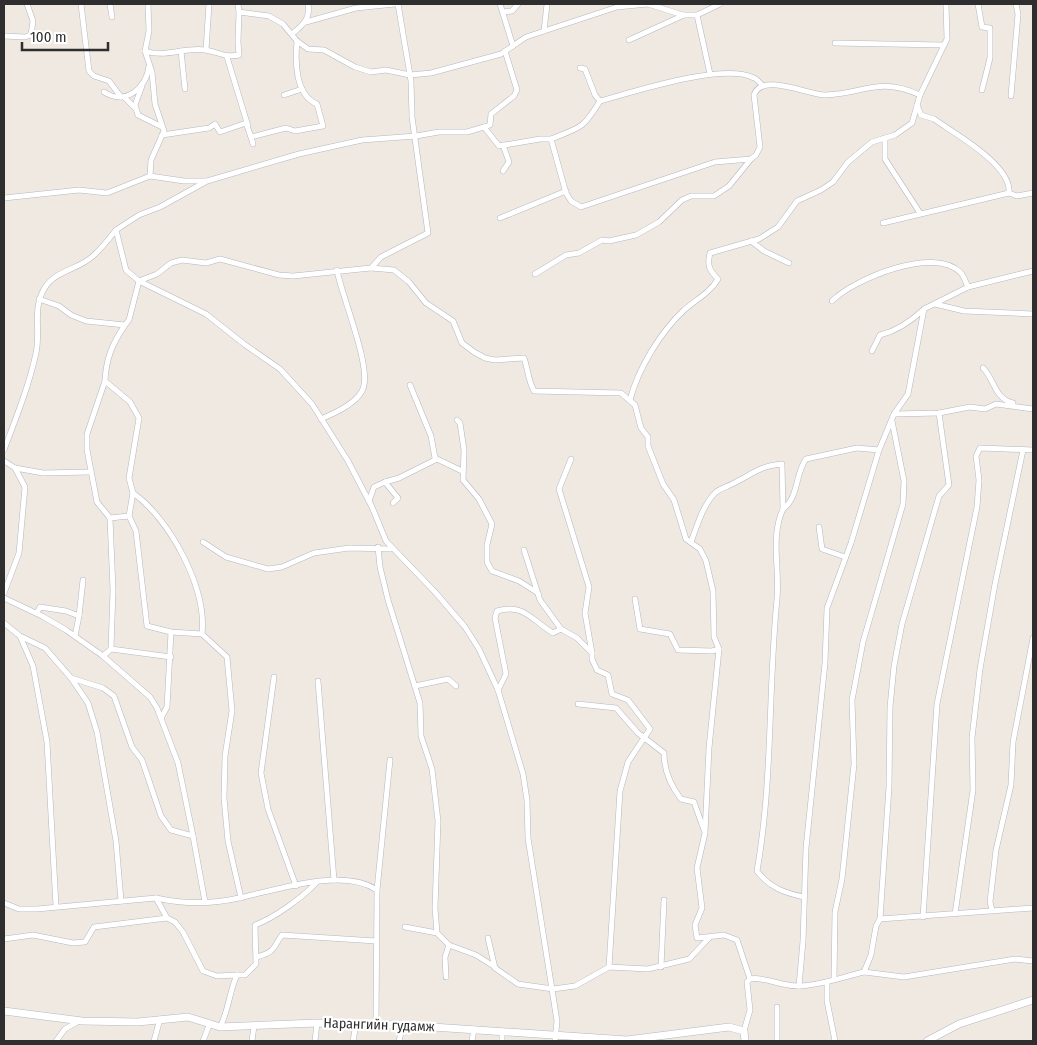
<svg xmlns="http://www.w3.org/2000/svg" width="1037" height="1045" font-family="'Fira Sans Condensed',sans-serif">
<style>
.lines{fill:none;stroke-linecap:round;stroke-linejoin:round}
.street-casing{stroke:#b4b7c1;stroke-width:6}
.secondary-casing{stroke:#b4b7c1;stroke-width:8}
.street{stroke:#fff;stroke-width:5}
.secondary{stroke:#fff;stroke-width:7}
.labels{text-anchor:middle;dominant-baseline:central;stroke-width:4.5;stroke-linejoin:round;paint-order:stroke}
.street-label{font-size:14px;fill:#2e2e2e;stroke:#fff}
</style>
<rect width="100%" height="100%" fill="#efe9e1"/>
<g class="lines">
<defs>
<g id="street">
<path d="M81,4l8,67 5,5 15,5 12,16"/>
<path d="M110,4l2,13"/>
<path d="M148,4l1,27 -4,20 7,21 3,32 9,27 -13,29 -1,16"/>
<path d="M238,4l1,8"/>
<path d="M500,4l13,42"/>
<path d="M978,4l4,23 8,1v30l-8,32"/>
<path d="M503,12l9,-1 6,-7"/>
<path d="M697,15l13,59"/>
<path d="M306,22l50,-14 39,-4"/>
<path d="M544,31l3,-27"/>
<path d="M292,34c11,-9 19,-16 16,-30"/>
<path d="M4,36l21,1 6,-2 2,-14 -6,-17"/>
<path d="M629,40l55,-25"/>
<path d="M835,43l109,2"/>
<path d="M206,50l3,-46"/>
<path d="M145,51c19,7 40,-4 60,-1 15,2 18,8 34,5l-1,-13 1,-30 30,4 14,8 14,17 11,8 16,1 31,17 16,5 15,-2 24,5 21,-2 70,-19 25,-17 91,-30 31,-3 35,11h14l23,-11"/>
<path d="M181,51l4,38"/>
<path d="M227,57l21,69"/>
<path d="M580,68l5,1 10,26 5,6"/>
<path d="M142,86l-7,19 3,10 24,12"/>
<path d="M104,92c21,14 43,-4 45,-26"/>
<path d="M284,95l18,-6"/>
<path d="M1011,96l7,-82 -2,-10"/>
<path d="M124,97l12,12"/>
<path d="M917,105l4,10 13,4c21,15 78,46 75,74"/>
<path d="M484,127l6,-2 1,-11 23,-18 3,-6 -12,-39"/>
<path d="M250,134l3,10"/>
<path d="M162,135l47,-7 6,-4 5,8 26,-9 5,14 35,-9 9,3 28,-5 -6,-22c-22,-9 -22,-43 -20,-63"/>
<path d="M885,138v21l35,54"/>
<path d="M551,139c30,-12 32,-10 49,-38 33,-9 124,-39 154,-23 3,1 6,5 8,7"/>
<path d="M503,171l6,-9 -6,-17"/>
<path d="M4,198l75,-8 28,3 43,-17 34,5h22"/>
<path d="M500,218l66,-27"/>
<path d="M883,223l126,-30 8,3 16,-3"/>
<path d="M751,241l13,10 25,12"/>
<path d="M371,268l23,2 15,12 17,21 27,18 9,22 12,9 11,6 10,2 29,-2c4,11 4,22 10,33l87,2 14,12 6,23 7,9v9l15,38 11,16 12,39 14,10 6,12 7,30 1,46 5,12 -10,99 -4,85 -8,35 5,40 -7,17 2,13 27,-3 13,5 13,39"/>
<path d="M535,274l31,-19 13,-2 23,-13 7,1 27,-6 23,-13 23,-22 9,-4h23l15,-10 22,-27"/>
<path d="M39,299l20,7 12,9 15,6 39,4 4,-5 10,-39 18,-7 14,-11 11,-3 24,3 14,-4 59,16 14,1 78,-8 10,-11 47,-24 -16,-116 -1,-36 -13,-77"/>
<path d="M832,301c22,-22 103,-56 129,-28 3,3 5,10 7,14"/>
<path d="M935,304l29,7 69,3"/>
<path d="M125,325c-13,19 -19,34 -20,56l25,21 9,16 -10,60 4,15 -4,23"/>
<path d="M872,351l8,-16c17,-4 30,-13 43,-25"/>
<path d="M983,368c12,12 11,30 30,35"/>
<path d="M105,381l-18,53v16l10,52 13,16"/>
<path d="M410,385l21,51 4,22 27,13"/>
<path d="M630,400c8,-31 30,-67 53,-89 12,-11 27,-18 35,-32 -9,-9 -11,-14 -8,-26l49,-14 19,-12 19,-26 24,-11 12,-8 15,-20 24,-20 23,-7 17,-12 8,-28 27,-56 -1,-35"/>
<path d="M894,414l45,-1 31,-6 15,2 11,-5 37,5"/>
<path d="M321,419c14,-6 34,-15 41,-28 12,-20 -21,-96 -25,-121"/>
<path d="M457,420l3,3 4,27 -1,30 16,19 13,25 -5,21v17l5,9 27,10 19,12"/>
<path d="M4,450c12,-32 25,-64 32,-97 5,-22 -4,-43 8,-64 11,-19 34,-19 49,-33 9,-8 16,-17 23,-26"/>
<path d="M571,459l-12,30 30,98 -4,26 7,40"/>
<path d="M4,461l11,7 10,19 -6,66 -15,40"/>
<path d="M15,468l28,5 47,-1"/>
<path d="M385,482l14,-4 38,-19"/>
<path d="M133,493c37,26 74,95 69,141"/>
<path d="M369,501l5,-14 11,-5 13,16 -5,5"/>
<path d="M783,509c-13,28 -3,60 -6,90 -9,91 -4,181 -20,272 13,17 28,22 47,26"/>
<path d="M819,527l3,22 23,8"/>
<path d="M203,542l23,15 42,12 14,-2 32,-14 35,-5 42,1"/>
<path d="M691,542c6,-16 12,-37 24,-49 5,-5 15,-7 21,-11 18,-9 24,-16 46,-18l1,45c16,-12 12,-35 23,-50l51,-11 22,2"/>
<path d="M378,547l2,20 8,33 32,103 1,33 11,33 6,52 -3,87 2,25"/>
<path d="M524,550l16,50 21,29"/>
<path d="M4,598l38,18 24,14 37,26 47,41 7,11 21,55 15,73"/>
<path d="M635,599l5,30 30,5 8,16 34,1 7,-2"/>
<path d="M37,613l3,-6 26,4 13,5 4,-36"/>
<path d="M4,623l16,13 25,12 26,30 32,10 11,8 18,51 10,13 19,56 10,14 22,6 12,66"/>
<path d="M20,636l13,30 14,76 9,164"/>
<path d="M75,636l4,-20"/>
<path d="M111,649l60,8"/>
<path d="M103,656l8,-7 2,-59 -3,-72 19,-2 7,15 11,95 24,6 31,2 25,23 5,54 -7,45 -1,42 4,43 13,57"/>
<path d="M274,677l-13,96 7,36 28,77"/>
<path d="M71,678l17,25 9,29 19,109 5,60"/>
<path d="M318,681l16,199"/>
<path d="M415,686l33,-7 8,7"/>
<path d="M498,690l8,-16 -11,-56 2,-7c27,-8 34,9 56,22l8,-4 16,9 15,15v6l5,11 11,5 4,19 16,6 22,29 -22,33 -8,29 -11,176"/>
<path d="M578,704l38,4 22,25 26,20c0,17 7,33 17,46l13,3 10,28"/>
<path d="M161,718l6,-11 4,-75"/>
<path d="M377,890l13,-130"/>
<path d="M156,898l11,20 8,4 8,10 20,39 14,5 20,-1c-8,17 -8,35 -17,52"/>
<path d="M4,903l15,6h18l119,-11c27,6 56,6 83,0 38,-8 103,-31 138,-8l-1,135"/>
<path d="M992,910l-2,-8 6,-52 15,-65 2,-43 20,-104"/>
<path d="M955,914l18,-124 -1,-52 8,-69 15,-85 28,-134"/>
<path d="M923,917l14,-213 40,-197 2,-27 -3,-24 4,-8 53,2"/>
<path d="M880,919l9,-132 1,-80 4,-41 8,-42 37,-128 10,-11 -10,-72"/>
<path d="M405,927l32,6 12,12 27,10 19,12"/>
<path d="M488,938l7,30 23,16 35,5 22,-3 34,-19 39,2 41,-10 20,-21"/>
<path d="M4,939l29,-4 40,8 12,-1 9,-15 73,-9"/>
<path d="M257,957c18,-5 15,-8 25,-22l94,6"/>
<path d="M661,967l3,-67"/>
<path d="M864,972l40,5 111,-18 18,2"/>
<path d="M237,975h8l11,-11 -1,-39c19,-7 47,-27 61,-42"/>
<path d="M446,977l-1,-20 4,-12"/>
<path d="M834,979l1,-67 7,-33 12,-115 -2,-64 11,-58 40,-138 1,-23 -12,-60"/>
<path d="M827,982v19l8,40"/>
<path d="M799,986l4,-45 3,-93 19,-185 2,-55 24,-65 28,-93 15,-36 14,-20 16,-85 44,-22 65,-16"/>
<path d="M502,1031v10"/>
<path d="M744,1031l6,-21 -3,-28 3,-3c14,-3 32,8 50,7 22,-1 43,-9 64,-14l7,-17 5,-29 4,-7 153,-11"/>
<path d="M56,1041l9,-12 14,-8"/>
<path d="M154,1041l6,-22"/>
<path d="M203,1041l7,-18"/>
<path d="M252,1041l2,-15"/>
<path d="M315,1041l2,-18"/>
<path d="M353,1041l3,-17"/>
<path d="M399,1041l4,-16"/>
<path d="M472,1041l2,-12"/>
<path d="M555,1041l2,-20 -29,-183 -1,-38 -4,-26 -25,-84 -19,-41 -14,-22 -30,-35 -49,-51 -14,-34 -24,-46 -36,-57 -32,-35 -36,-25 -38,-30 -67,-33 -13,-11 -10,-40 23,-15 21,-8 47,-26 92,-27 63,-14 54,-4 23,-4h28l17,-5 15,19 41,-7h11l15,54 5,8 10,6 134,-45 36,-3 5,-4 4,-8 -6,-52c7,-23 55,0 71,0 39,-1 53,-19 95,0"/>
<path d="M777,1041v-34"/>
</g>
<g id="secondary">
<path d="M4,1011l78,10 56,1 50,-5 32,10 97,-4 86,2 224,15 102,-13 15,4 1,10"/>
<path d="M927,1041l32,-17 74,-24"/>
</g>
</defs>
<use href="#street" class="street-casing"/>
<use href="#secondary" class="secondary-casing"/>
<use href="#street" class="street"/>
<use href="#secondary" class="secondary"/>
</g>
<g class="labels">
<g class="street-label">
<text transform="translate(379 1025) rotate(2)">Нарангийн гудамж</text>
</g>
</g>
<rect width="1037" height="1045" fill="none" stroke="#2e2e2e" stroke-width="10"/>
<path d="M22 42v8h86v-8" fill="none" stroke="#2e2e2e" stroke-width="2.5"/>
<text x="30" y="42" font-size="15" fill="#2e2e2e" stroke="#ffffff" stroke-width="4" paint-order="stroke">100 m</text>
</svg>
